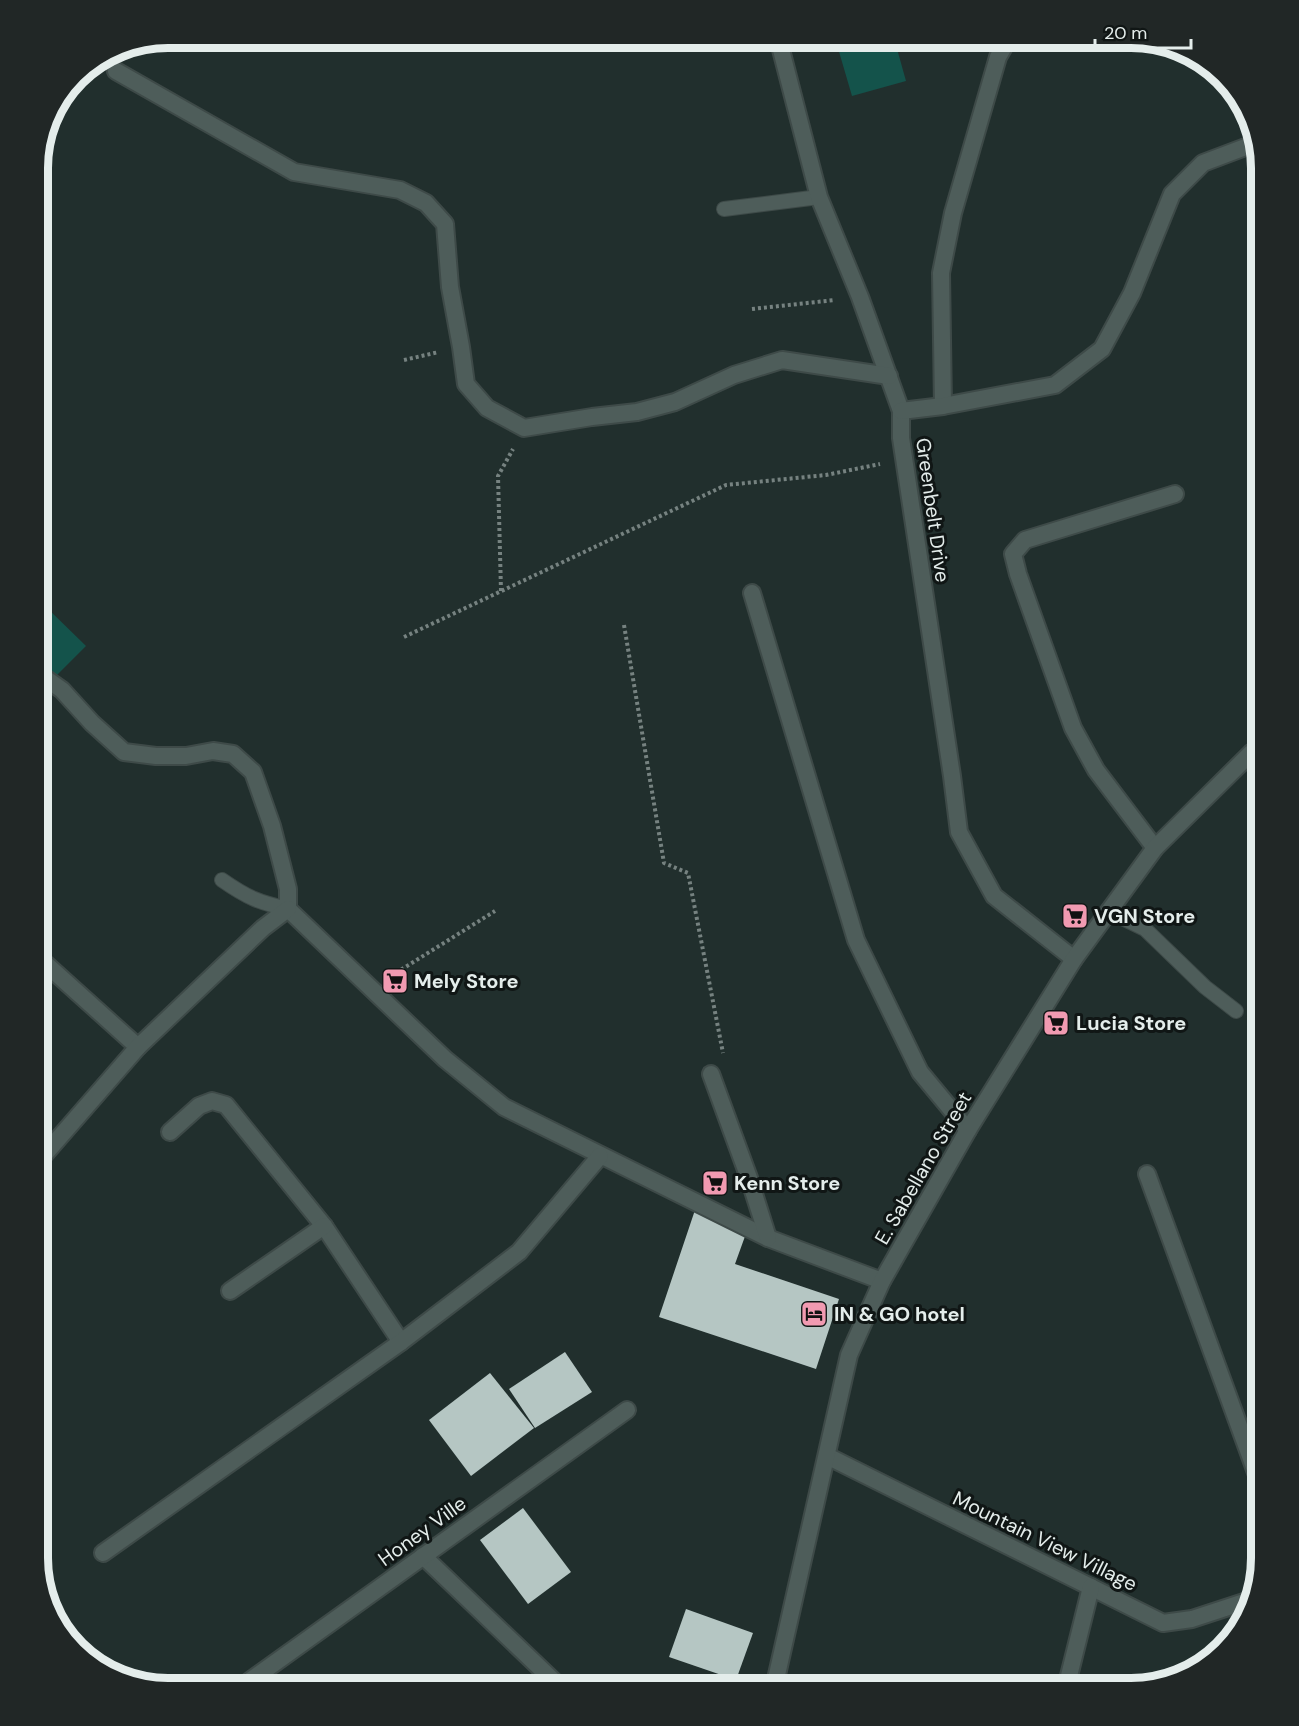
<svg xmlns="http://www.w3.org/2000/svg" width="1299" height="1726" font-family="'DM Sans',sans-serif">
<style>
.green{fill:#14534b}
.building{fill:#b5c6c3}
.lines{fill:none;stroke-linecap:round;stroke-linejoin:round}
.service-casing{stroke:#3e4a48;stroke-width:16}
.minor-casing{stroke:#3e4a48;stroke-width:20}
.tertiary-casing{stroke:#3e4a48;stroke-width:20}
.path{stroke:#768280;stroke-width:4;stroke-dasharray:3 3;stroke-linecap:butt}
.service{stroke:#4e5d5a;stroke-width:14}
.minor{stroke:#4e5d5a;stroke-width:16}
.tertiary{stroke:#4e5d5a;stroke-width:16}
.labels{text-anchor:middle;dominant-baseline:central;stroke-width:6;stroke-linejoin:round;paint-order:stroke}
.street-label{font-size:20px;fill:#e4edeb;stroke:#101615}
.poi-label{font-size:20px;font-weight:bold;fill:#e4edeb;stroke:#101615;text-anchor:start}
.rim{fill:none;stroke:#e4edeb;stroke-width:8}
</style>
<rect width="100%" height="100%" fill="#212f2d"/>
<g class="green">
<path d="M835,38h59l12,43 -54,15z"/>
<path d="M42,603l44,43 -48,48v-87z"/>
</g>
<g class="building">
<path d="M695,1210l53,18 -13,36 104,35 -23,70 -157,-52z"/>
<path d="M565,1352l27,40 -57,36 -26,-39z"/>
<path d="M490,1373l44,55 -63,48 -42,-56z"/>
<path d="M523,1508l48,64 -43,32 -48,-64z"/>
<path d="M686,1609l67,24 -17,47 -67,-23z"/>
</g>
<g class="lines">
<defs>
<g id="service">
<path d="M724,209l95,-12"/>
<path d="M222,880c26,18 36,22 66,29"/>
<path d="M1108,911l37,18 60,58 31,24"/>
</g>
<g id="minor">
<path d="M778,38l41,159 41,100 41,114v27l51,338 7,56 35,64 80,63"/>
<path d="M116,71l178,101 106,18 26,13 19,21 5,63 11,60 5,37 21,24 37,20 68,-11 45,-5 38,-10 59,-27 48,-15 107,16"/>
<path d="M943,406l-2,-133 12,-60 45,-156 11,-19"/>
<path d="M901,411l42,-5 112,-21 47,-36 30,-56 40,-99 31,-31 45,-17 7,-1"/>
<path d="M752,593l104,347 64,132 48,58"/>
<path d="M38,673l24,17 30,33 32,29 32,4h30l27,-5 20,3 20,18 19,54 16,63v20l157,150 59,48 264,131 114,43"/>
<path d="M1155,848l-59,-78 -23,-42 -55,-154 -5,-20 12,-14 150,-46"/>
<path d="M38,957l100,90"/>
<path d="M711,1074l38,104 19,60"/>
<path d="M170,1132l29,-26 13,-5 14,4 98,121 77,116"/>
<path d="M38,1162l100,-115 125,-119 25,-19"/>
<path d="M1147,1174l114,312"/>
<path d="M230,1291l94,-65"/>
<path d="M827,1456l336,167 29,-4 58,-19"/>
<path d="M103,1553l298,-211 118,-90 81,-96"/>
<path d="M423,1556l138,132"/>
<path d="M243,1688l1,-3 383,-275"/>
<path d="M1066,1688l25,-101"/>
</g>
<path id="tertiary" d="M774,1688l75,-333 33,-74 86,-151 106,-171 81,-111 96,-95 10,-7"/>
</defs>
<use href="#service" class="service-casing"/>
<use href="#minor" class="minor-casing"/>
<use href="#tertiary" class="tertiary-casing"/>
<g class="path">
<path d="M752,309l83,-9"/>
<path d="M404,360l35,-8"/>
<path d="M501,591l-3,-115 15,-27"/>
<path d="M624,625l40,238 24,10 35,180"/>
<path d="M404,637l322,-152 100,-10 54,-11"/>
<path d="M391,976l104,-65"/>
</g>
<use href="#service" class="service"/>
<use href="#minor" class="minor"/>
<use href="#tertiary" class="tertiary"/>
</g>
<defs>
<symbol id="supermarket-square" viewBox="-11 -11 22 22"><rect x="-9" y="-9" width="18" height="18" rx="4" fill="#f19ab1" stroke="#101615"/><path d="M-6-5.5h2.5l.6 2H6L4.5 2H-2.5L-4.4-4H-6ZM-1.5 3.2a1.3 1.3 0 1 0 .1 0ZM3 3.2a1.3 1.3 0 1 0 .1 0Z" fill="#111"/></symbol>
<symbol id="hotel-square" viewBox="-11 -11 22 22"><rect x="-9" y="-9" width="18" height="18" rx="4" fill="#f19ab1" stroke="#101615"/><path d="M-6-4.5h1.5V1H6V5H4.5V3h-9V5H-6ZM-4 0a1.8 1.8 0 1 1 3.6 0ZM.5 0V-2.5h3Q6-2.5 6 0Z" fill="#111"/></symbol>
</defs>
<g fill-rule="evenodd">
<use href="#supermarket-square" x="1060" y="901" width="30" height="30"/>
<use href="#supermarket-square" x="380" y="966" width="30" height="30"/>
<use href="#supermarket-square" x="1041" y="1008" width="30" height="30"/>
<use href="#supermarket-square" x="700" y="1168" width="30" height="30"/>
<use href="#hotel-square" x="799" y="1299" width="30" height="30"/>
</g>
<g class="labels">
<g class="street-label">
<text transform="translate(933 510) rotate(82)">Greenbelt Drive</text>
<text transform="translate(923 1168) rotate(-60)">E. Sabellano Street</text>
<text transform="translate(422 1531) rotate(-36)">Honey Ville</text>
<text transform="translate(1045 1541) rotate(26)">Mountain View Village</text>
</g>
<g class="poi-label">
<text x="1094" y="916">VGN Store</text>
<text x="414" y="981">Mely Store</text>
<text x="1076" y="1023">Lucia Store</text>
<text x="734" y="1183">Kenn Store</text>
<text x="834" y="1314">IN &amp; GO hotel</text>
</g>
</g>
<path d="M0 0H1299V1726H0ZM168 48H1131A120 120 0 0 1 1251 168V1558A120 120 0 0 1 1131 1678H168A120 120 0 0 1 48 1558V168A120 120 0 0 1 168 48Z" fill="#212726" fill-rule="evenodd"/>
<path class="rim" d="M168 48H1131A120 120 0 0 1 1251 168V1558A120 120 0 0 1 1131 1678H168A120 120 0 0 1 48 1558V168A120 120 0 0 1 168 48Z"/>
<path d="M1095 39v9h96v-9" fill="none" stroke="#e4edeb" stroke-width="3"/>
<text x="1104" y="39" font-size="18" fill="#e4edeb" stroke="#101615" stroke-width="4.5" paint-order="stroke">20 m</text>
</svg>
